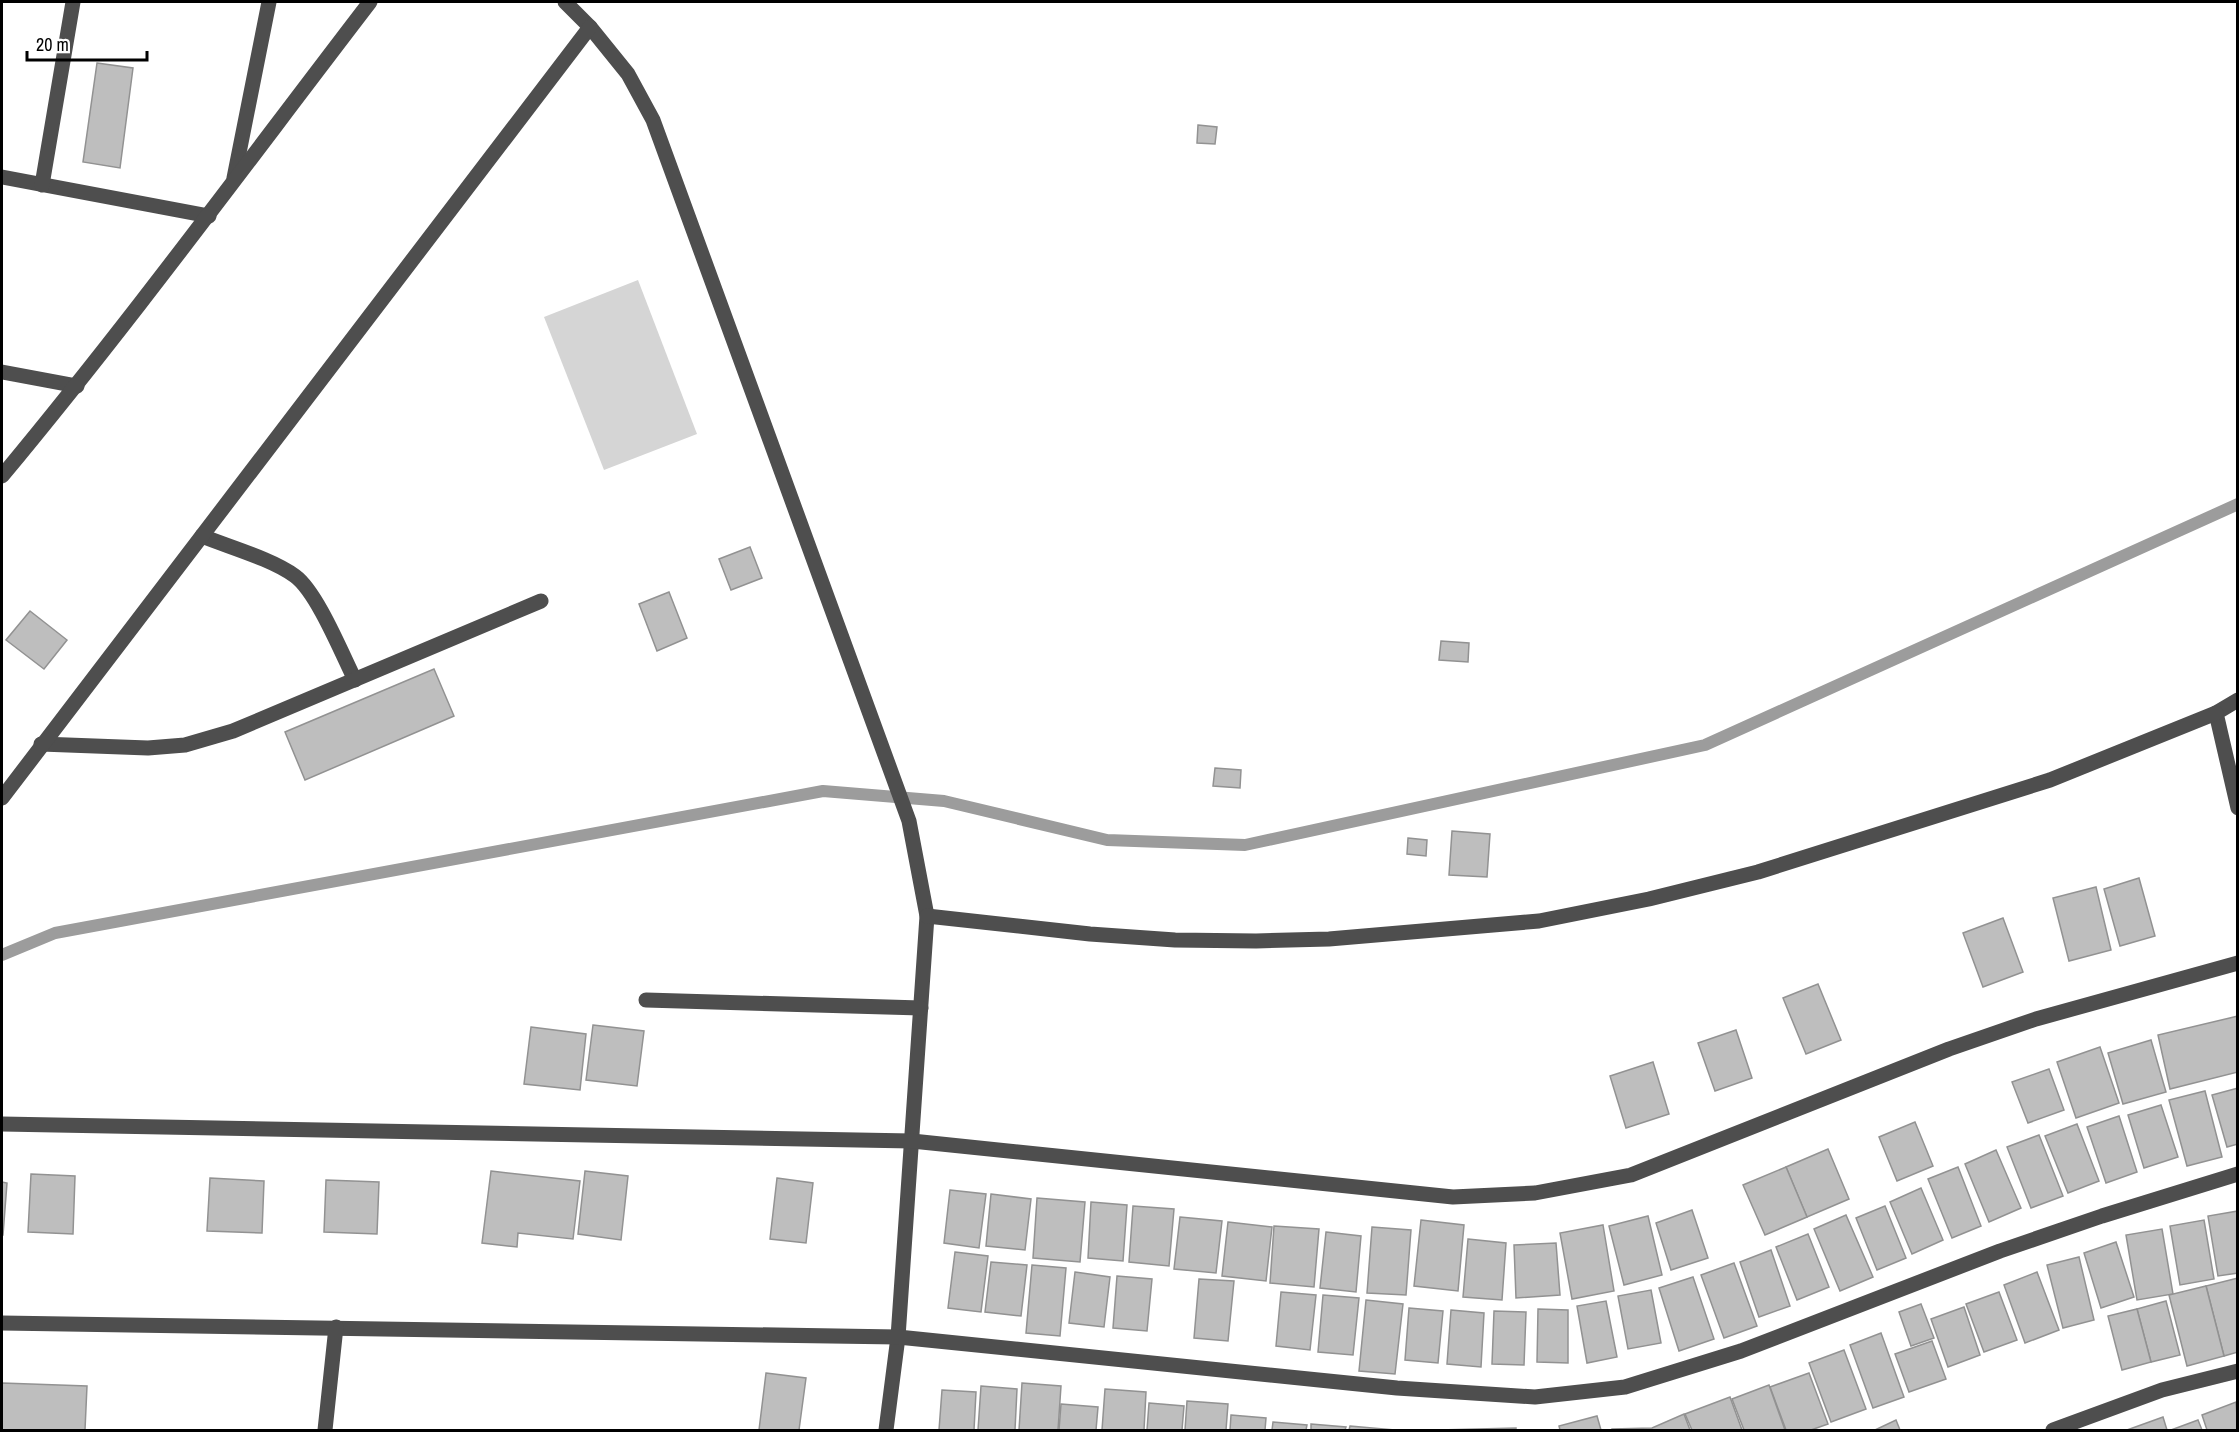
<svg xmlns="http://www.w3.org/2000/svg" width="2239" height="1432" font-family="'Archivo Narrow',sans-serif">
<style>
.green{fill:#d5d5d5}
.lines{fill:none;stroke-linecap:round;stroke-linejoin:round}
.stream{stroke:#9c9c9c;stroke-width:12}
.building{fill:#bebebe;stroke:#929292;stroke-width:1.5}
.minor{stroke:#4e4e4e;stroke-width:15}
</style>
<rect width="100%" height="100%" fill="#fff"/>
<path class="green" d="M638,280l59,154 -93,36 -60,-153z"/>
<g class="lines">
<path class="stream" d="M2,955l53,-22 768,-142 121,10 163,39 138,5 460,-100 533,-241"/>
</g>
<g class="building">
<path d="M97,63l36,5 -13,100 -37,-6z"/>
<path d="M1198,125l19,2 -2,17 -18,-1z"/>
<path d="M750,547l12,31 -31,12 -12,-31z"/>
<path d="M669,592l18,46 -30,13 -18,-47z"/>
<path d="M30,611l37,29 -23,29 -38,-29z"/>
<path d="M1441,641l28,2 -1,19 -29,-2z"/>
<path d="M434,669l20,47 -149,64 -20,-48z"/>
<path d="M1215,768l26,2 -1,18 -27,-2z"/>
<path d="M1452,831l38,3 -3,43 -38,-2z"/>
<path d="M1408,838l19,2 -1,16 -19,-2z"/>
<path d="M2139,878l16,58 -35,10 -16,-57z"/>
<path d="M2096,887l15,63 -42,11 -16,-63z"/>
<path d="M2003,918l20,54 -40,15 -20,-54z"/>
<path d="M1818,984l23,56 -35,14 -23,-56z"/>
<path d="M2238,1016v56l-68,17 -12,-54z"/>
<path d="M593,1025l51,6 -7,55 -51,-6z"/>
<path d="M531,1027l55,7 -6,56 -56,-6z"/>
<path d="M1736,1030l16,48 -37,13 -17,-48z"/>
<path d="M2151,1040l15,52 -43,12 -15,-51z"/>
<path d="M2100,1047l19,56 -43,15 -19,-56z"/>
<path d="M1653,1062l16,52 -43,14 -16,-52z"/>
<path d="M2049,1069l15,41 -36,13 -16,-41z"/>
<path d="M2238,1088v56l-11,3 -15,-52z"/>
<path d="M2205,1091l17,66 -35,9 -18,-66z"/>
<path d="M2161,1105l17,52 -34,11 -16,-53z"/>
<path d="M2119,1116l18,56 -31,11 -19,-56z"/>
<path d="M1915,1122l18,44 -36,15 -18,-44z"/>
<path d="M2077,1124l22,57 -31,12 -23,-57z"/>
<path d="M2039,1135l24,61 -32,12 -24,-61z"/>
<path d="M1828,1149l21,50 -42,18 -21,-50z"/>
<path d="M1996,1150l25,58 -32,14 -24,-58z"/>
<path d="M1786,1167l21,50 -42,18 -22,-50z"/>
<path d="M1958,1167l23,59 -29,12 -24,-59z"/>
<path d="M491,1171l89,10 -7,58 -55,-6 -1,14 -35,-4z"/>
<path d="M585,1171l43,5 -7,64 -43,-6z"/>
<path d="M31,1174l44,2 -2,58 -45,-2z"/>
<path d="M210,1178l54,3 -2,52 -55,-2z"/>
<path d="M777,1178l36,5 -7,60 -36,-4z"/>
<path d="M326,1180l53,2 -2,52 -53,-2z"/>
<path d="M2,1182l5,1 -4,52h-1z"/>
<path d="M1921,1188l22,52 -31,14 -22,-52z"/>
<path d="M950,1190l36,4 -7,54 -35,-5z"/>
<path d="M991,1194l40,5 -6,51 -39,-4z"/>
<path d="M1037,1198l48,4 -5,60 -47,-4z"/>
<path d="M1091,1202l36,3 -4,56 -35,-3z"/>
<path d="M1133,1206l41,3 -5,57 -40,-4z"/>
<path d="M1885,1206l21,52 -29,12 -21,-52z"/>
<path d="M1692,1210l16,48 -37,12 -15,-47z"/>
<path d="M2238,1211v62l-20,3 -10,-60z"/>
<path d="M1846,1215l27,62 -33,14 -26,-62z"/>
<path d="M1648,1216l14,59 -38,10 -15,-59z"/>
<path d="M1180,1217l42,4 -6,52 -42,-4z"/>
<path d="M1421,1220l43,5 -6,66 -44,-5z"/>
<path d="M2204,1220l10,59 -34,6 -10,-59z"/>
<path d="M1228,1222l44,5 -6,54 -44,-5z"/>
<path d="M1603,1225l11,66 -42,8 -12,-66z"/>
<path d="M1274,1226l45,3 -5,58 -44,-4z"/>
<path d="M1372,1227l39,3 -5,65 -39,-2z"/>
<path d="M2162,1229l11,65 -36,6 -11,-65z"/>
<path d="M1326,1232l35,4 -5,56 -36,-4z"/>
<path d="M1808,1234l21,53 -32,13 -21,-53z"/>
<path d="M1468,1239l38,4 -4,57 -39,-3z"/>
<path d="M2116,1242l18,55 -33,11 -17,-55z"/>
<path d="M1556,1243l4,52 -44,3 -2,-53z"/>
<path d="M1771,1250l19,56 -31,11 -19,-55z"/>
<path d="M955,1252l33,4 -7,56 -33,-4z"/>
<path d="M2079,1257l15,63 -31,8 -16,-63z"/>
<path d="M991,1262l36,3 -6,51 -36,-4z"/>
<path d="M1734,1263l23,63 -33,12 -23,-63z"/>
<path d="M1032,1265l34,3 -6,68 -34,-3z"/>
<path d="M1075,1272l35,5 -6,50 -35,-4z"/>
<path d="M2037,1272l22,58 -34,13 -21,-58z"/>
<path d="M1117,1276l35,3 -5,52 -34,-3z"/>
<path d="M1693,1277l21,62 -35,12 -20,-63z"/>
<path d="M2238,1278v74l-14,4 -18,-70z"/>
<path d="M1199,1279l35,2 -6,60 -34,-3z"/>
<path d="M2206,1286l18,70 -37,10 -18,-71z"/>
<path d="M1651,1290l10,53 -33,6 -10,-53z"/>
<path d="M1281,1292l35,3 -6,55 -34,-4z"/>
<path d="M1999,1292l18,48 -33,12 -18,-48z"/>
<path d="M1323,1295l36,3 -6,57 -35,-3z"/>
<path d="M1366,1300l37,4 -8,70 -36,-3z"/>
<path d="M1606,1301l11,56 -30,6 -10,-57z"/>
<path d="M2166,1301l14,54 -29,7 -14,-53z"/>
<path d="M1921,1304l13,34 -23,8 -12,-34z"/>
<path d="M1964,1307l16,48 -32,12 -17,-48z"/>
<path d="M1409,1308l34,3 -5,52 -33,-3z"/>
<path d="M1538,1309l30,1v53l-31,-1z"/>
<path d="M2137,1309l14,53 -29,8 -14,-54z"/>
<path d="M1451,1310l33,3 -3,54 -34,-3z"/>
<path d="M1494,1311l32,1 -2,53 -32,-1z"/>
<path d="M1881,1333l23,64 -31,11 -23,-63z"/>
<path d="M1932,1341l14,38 -37,13 -14,-38z"/>
<path d="M1844,1350l22,59 -35,13 -22,-59z"/>
<path d="M766,1373l40,5 -7,52h-40z"/>
<path d="M1809,1373l19,51 -17,6h-25l-16,-43z"/>
<path d="M2,1383l85,3 -2,44h-83z"/>
<path d="M1022,1383l39,3 -3,44h-39z"/>
<path d="M1769,1385l16,45h-41l-12,-31z"/>
<path d="M981,1386l36,3 -2,41h-37z"/>
<path d="M1105,1389l41,3 -2,38h-42z"/>
<path d="M942,1390l34,2 -2,38h-35z"/>
<path d="M1730,1397l12,33h-50l-7,-16z"/>
<path d="M1187,1401l41,3 -2,26h-41z"/>
<path d="M2236,1402l2,28h-31l-5,-15z"/>
<path d="M1149,1403l35,3 -2,24h-35z"/>
<path d="M1061,1404l37,3 -2,23h-37z"/>
<path d="M1684,1414l6,16h-78v-1l40,-1z"/>
<path d="M1231,1415l35,3 -1,12h-35z"/>
<path d="M1597,1416l4,14h-41l-1,-4z"/>
<path d="M2163,1417l4,13h-40z"/>
<path d="M1896,1420l4,10h-25z"/>
<path d="M2198,1420l4,10h-31z"/>
<path d="M1273,1422l34,3 -1,5h-34z"/>
<path d="M1311,1424l35,3 -1,3h-34z"/>
<path d="M1350,1426l45,4h-46z"/>
<path d="M1516,1428v2h-78z"/>
</g>
<g class="lines">
<g class="minor">
<path d="M565,2l25,25 38,47 25,46 256,701 18,95 -29,421 -12,93"/>
<path d="M2,177l207,39"/>
<path d="M234,178l35,-176"/>
<path d="M42,185l31,-183"/>
<path d="M2,372l75,14"/>
<path d="M2,476c128,-154 246,-315 368,-474"/>
<path d="M202,536c27,11 70,23 93,40 22,16 47,78 60,104"/>
<path d="M2238,700l-22,13 22,95"/>
<path d="M41,744l107,4 37,-3 48,-14 308,-130"/>
<path d="M2,798l588,-771"/>
<path d="M927,916l163,18 85,6 81,1 73,-2 210,-18 110,-22 109,-27 292,-92 166,-67"/>
<path d="M646,1000l275,8"/>
<path d="M2,1124l910,17 541,56 82,-4 96,-18 318,-126 87,-30 202,-56"/>
<path d="M2,1323l896,14 499,51 138,9 90,-10 116,-36 259,-100 102,-35 136,-42"/>
<path d="M325,1430l11,-103"/>
<path d="M2053,1430l109,-40 76,-19"/>
</g>
</g>
<rect width="2239" height="1432" fill="none" stroke="#000000" stroke-width="6"/>
<path d="M27 51v9h120v-9" fill="none" stroke="#000000" stroke-width="3"/>
<text x="36" y="51" font-size="18" fill="#000000" stroke="#ffffff" stroke-width="4.5" paint-order="stroke">20 m</text>
</svg>
